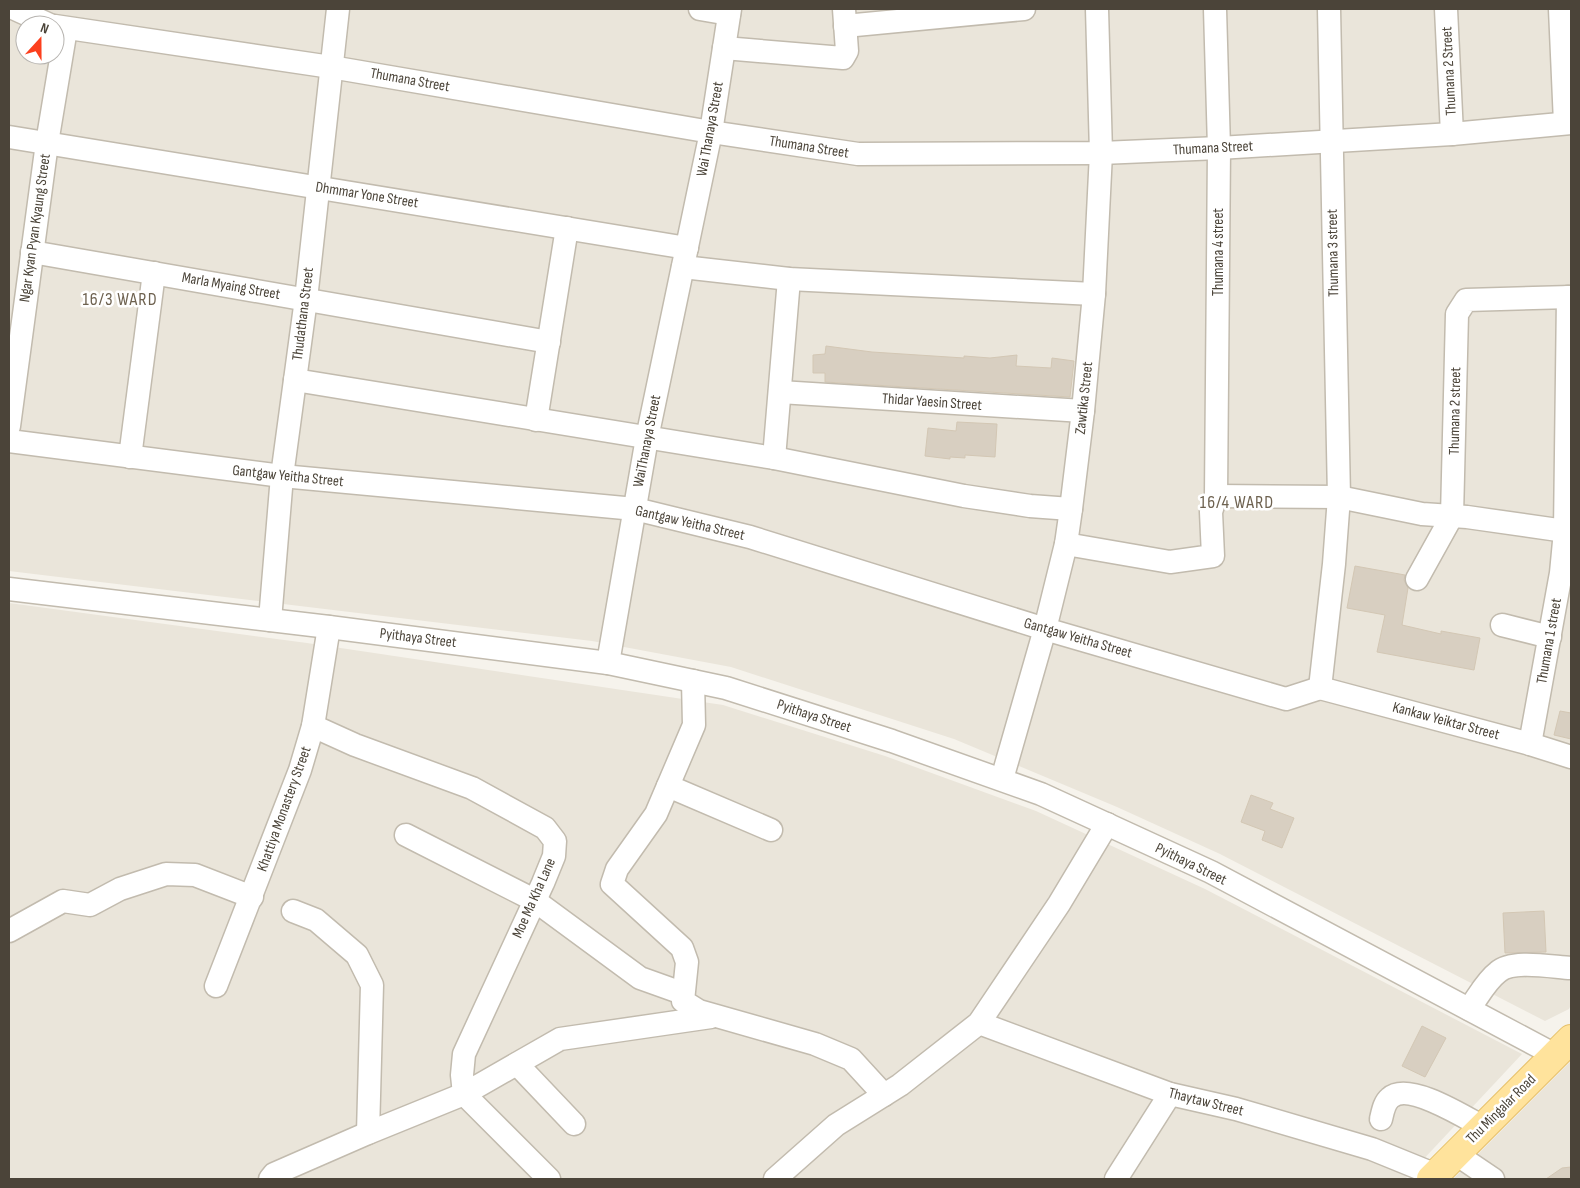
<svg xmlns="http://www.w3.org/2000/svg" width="1580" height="1188" font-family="'Sofia Sans Condensed',sans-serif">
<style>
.residential{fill:#eae5da;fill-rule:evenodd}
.building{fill:#d8cfc1;stroke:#d3c7b4}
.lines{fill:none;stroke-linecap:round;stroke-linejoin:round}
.minor-casing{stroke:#c2bbae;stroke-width:25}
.major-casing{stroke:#e6c16a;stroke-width:30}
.minor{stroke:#fff;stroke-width:22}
.major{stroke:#ffe39c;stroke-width:28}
.labels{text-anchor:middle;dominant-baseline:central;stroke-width:5;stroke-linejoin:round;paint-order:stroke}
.street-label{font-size:15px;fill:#4b4439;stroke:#fff}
.quarter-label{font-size:18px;letter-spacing:1px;fill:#6e6250;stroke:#fff}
</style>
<rect width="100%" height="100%" fill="#f6f3ec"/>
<g class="residential">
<path d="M9,9h1562v996l-2,4 -24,12 -325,-167 -103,-47 -163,-68 -223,-72 -139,-26 -583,-70zM25,25h30v30h-30z"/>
<path d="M9,603l298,40 416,62 162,51 151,55 169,78 317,165 -117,125h-1396z"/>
<path d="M1571,1061v118h-118z"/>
</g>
<g class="building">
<path d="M826,346l46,6 92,6v-2l26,2 27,-3 -1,11 35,2 1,-10 22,3 -4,36 -245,-15v-9h-12v-18l12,-1z"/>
<path d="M957,422l40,2 -2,33 -30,-2v3l-15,-1v2l-25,-3 3,-28 28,3z"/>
<path d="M1355,566l50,9 -1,5 4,8 -6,37 39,9v-3l39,7 -6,32 -97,-18 8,-37 -38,-7z"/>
<path d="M1560,711l11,2v26l-17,-4z"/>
<path d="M1251,795l22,8 -3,6 24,9 -12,30 -20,-8 3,-9 -24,-9z"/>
<path d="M1544,911l2,41 -41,1 -2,-40z"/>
<path d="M1422,1026l24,12 -21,39 -23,-11z"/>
<path d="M1571,1167v12h-25l16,-11z"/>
</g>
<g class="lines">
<defs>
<g id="minor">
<path d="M15,9l35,16"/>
<path d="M700,9l29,5"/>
<path d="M1446,9l6,125"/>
<path d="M1560,9l5,114"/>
<path d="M55,26l276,41 380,65 147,22 243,-1 118,-5 233,-14 119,-11"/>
<path d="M845,26l179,-17"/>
<path d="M724,48l119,10 4,-7 -3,-42"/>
<path d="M9,137l678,111"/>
<path d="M32,252l517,90"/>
<path d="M683,267l106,12 305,15"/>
<path d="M295,380l479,78 190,38 66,10 41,3"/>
<path d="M780,392l303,19"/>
<path d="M536,420l31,-192"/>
<path d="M9,426l38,-283 19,-114"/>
<path d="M9,441l273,35 353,33 115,28 295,92 241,70 34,-11"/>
<path d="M130,457l24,-184"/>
<path d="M774,458l15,-179"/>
<path d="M1216,496l123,1 83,17 45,3 98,14"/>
<path d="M1066,544l104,18 43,-6 -2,-44 5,-16 3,-348 -4,-139"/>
<path d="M1417,579l35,-63 5,-202 9,-14 105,-3"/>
<path d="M9,589l320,38 279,36 118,25 166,53 149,53 170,78 344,183"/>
<path d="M270,620l12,-144 24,-177 32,-290"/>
<path d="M1502,625l48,12"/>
<path d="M608,663l39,-225 64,-306 19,-123"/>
<path d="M693,681l1,44 -38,89 -39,55 -5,15 70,64 5,14 -4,39 16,10 116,33 36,15 33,36"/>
<path d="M1320,688l14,-124 5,-67 -10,-488"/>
<path d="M1320,688l210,56 41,13"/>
<path d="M313,726l42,19 117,43 73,40 10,13 -1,15 -11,27 -79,171 -2,21 2,19 85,85"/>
<path d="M1530,744l31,-171 4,-42 3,-234"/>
<path d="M1002,779l43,-150 21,-85 5,-35 12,-98 11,-117 7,-141 -4,-144"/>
<path d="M668,786l103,44"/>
<path d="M406,835l128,65 106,78 42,15"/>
<path d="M293,911l23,9 41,35 15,30 -4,148"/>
<path d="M9,931l54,-30 27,4 30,-16 46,-15 29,1 57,22"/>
<path d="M216,986l84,-216 13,-44 16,-99"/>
<path d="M1469,1009c9,-12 17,-28 29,-37 14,-13 54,-5 73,-4"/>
<path d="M979,1023l191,71 66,15 136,40 64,26"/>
<path d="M517,1064l57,60"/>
<path d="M1381,1119c2,-8 3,-16 9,-21 18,-17 76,20 93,29"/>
<path d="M1456,1154l37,25"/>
<path d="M270,1179l4,-5 94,-41 96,-39 96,-55 151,-22"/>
<path d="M775,1179l61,-54 64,-40 79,-62 80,-119 48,-80"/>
<path d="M1116,1179l54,-85"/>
</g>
<path id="major" d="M1431,1179l140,-140"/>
</defs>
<use href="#minor" class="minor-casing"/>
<use href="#major" class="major-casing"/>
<use href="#minor" class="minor"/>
<use href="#major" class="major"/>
</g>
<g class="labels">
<g class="street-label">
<text transform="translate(1449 71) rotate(-93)">Thumana 2 Street</text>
<text transform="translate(410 80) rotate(10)">Thumana Street</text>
<text transform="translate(710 129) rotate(-80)">Wai Thanaya Street</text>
<text transform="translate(809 147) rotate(9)">Thumana Street</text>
<text transform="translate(1213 148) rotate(-3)">Thumana Street</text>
<text transform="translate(367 195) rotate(9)">Dhmmar Yone Street</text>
<text transform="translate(35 228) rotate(-82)">Ngar Kyan Pyan Kyaung Street</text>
<text transform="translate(1218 252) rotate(-90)">Thumana 4 street</text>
<text transform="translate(1333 253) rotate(-91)">Thumana 3 street</text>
<text transform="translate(231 286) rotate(10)">Marla Myaing Street</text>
<text transform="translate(303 314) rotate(-83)">Thudathana Street</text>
<text transform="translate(1084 398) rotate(-84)">Zawtika Street</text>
<text transform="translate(932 402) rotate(4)">Thidar Yaesin Street</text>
<text transform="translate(1455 411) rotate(-89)">Thumana 2 street</text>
<text transform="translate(647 441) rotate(-79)">WaiThanaya Street</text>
<text transform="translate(288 476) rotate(6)">Gantgaw Yeitha Street</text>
<text transform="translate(690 523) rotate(13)">Gantgaw Yeitha Street</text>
<text transform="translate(418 638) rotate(7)">Pyithaya Street</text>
<text transform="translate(1078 638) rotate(16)">Gantgaw Yeitha Street</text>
<text transform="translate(1549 641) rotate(-80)">Thumana 1 street</text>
<text transform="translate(814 716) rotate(18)">Pyithaya Street</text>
<text transform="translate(1446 721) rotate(15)">Kankaw Yeiktar Street</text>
<text transform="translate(284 809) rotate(-70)">Khattiya Monastery Street</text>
<text transform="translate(1191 864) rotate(26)">Pyithaya Street</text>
<text transform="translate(534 898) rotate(-66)">Moe Ma Kha Lane</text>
<text transform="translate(1206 1102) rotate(14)">Thaytaw Street</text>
<text transform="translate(1501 1109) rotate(-45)">Thu Mingalar Road</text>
</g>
<g class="quarter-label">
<text x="120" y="299">16/3 WARD</text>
<text x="1237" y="502">16/4 WARD</text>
</g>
</g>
<rect width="1580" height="1188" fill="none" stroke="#4b4439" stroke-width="20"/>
<g transform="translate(40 40) rotate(21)"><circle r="24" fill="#ffffff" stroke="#b7b4b0"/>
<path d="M0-4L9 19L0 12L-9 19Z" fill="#fc3f1d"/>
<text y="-8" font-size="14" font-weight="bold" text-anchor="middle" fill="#4b4439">N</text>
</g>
</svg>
